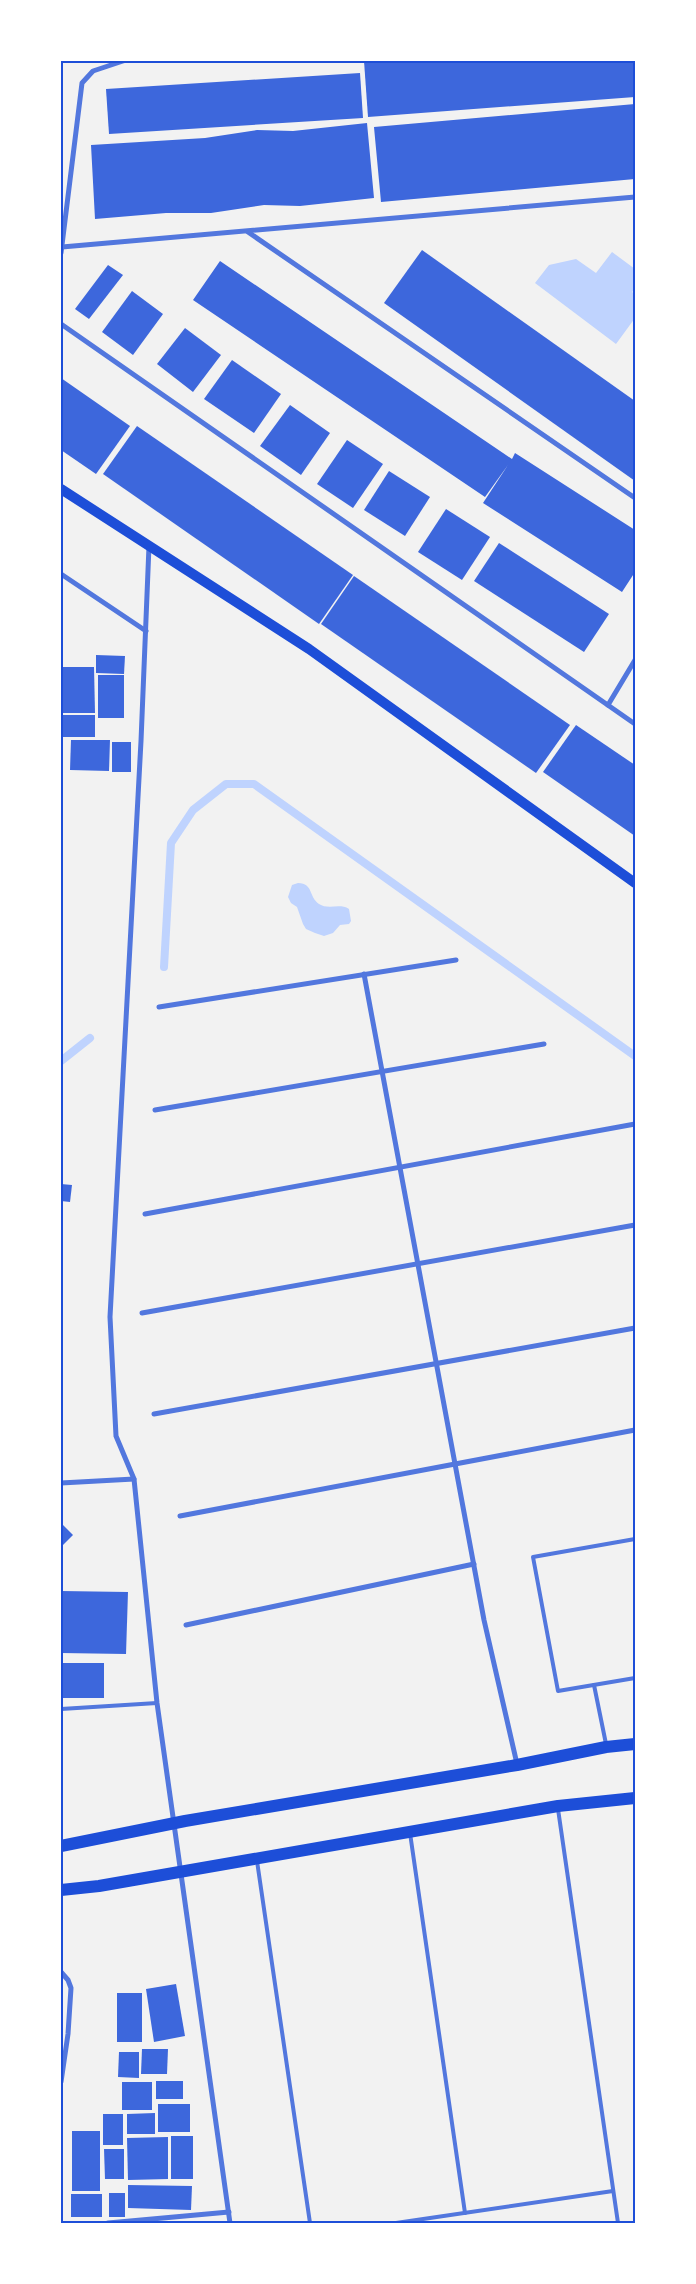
<svg xmlns="http://www.w3.org/2000/svg" width="696" height="2284" font-family="Manrope,sans-serif">
<style>
.water{fill:#bfd3fe}
.lines{fill:none;stroke-linecap:round;stroke-linejoin:round}
.stream{stroke:#bfd3fe;stroke-width:8}
.building{fill:#3d67dc}
.service{stroke:#5277de;stroke-width:4}
.minor{stroke:#5277de;stroke-width:5}
.secondary{stroke:#1d4ed8;stroke-width:10}
.primary{stroke:#1d4ed8;stroke-width:12}
.neatline{fill:none;stroke:#1d4ed8;stroke-width:2}
</style>
<rect width="100%" height="100%" fill="#f2f2f2"/>
<g class="water">
<path d="M612,252l23,17v20l-3,3 3,2v24l-19,26 -81,-61 14,-18 27,-6 20,14z"/>
<path d="M298,883c16,1 10,13 21,21 9,6 21,-1 30,5l2,12 -2,3 -9,1 -7,8 -9,3 -9,-3 -9,-4 -3,-5 -6,-17 -6,-4 -3,-6 4,-12z"/>
</g>
<g class="lines">
<g class="stream">
<path d="M164,967l7,-124 22,-33 33,-26h28l381,272"/>
<path d="M61,1061l29,-23"/>
</g>
</g>
<g class="building">
<path d="M364,61h271v36l-267,20z"/>
<path d="M360,73l3,45 -254,16 -3,-45z"/>
<path d="M635,104v75l-254,23 -7,-75z"/>
<path d="M367,123l7,75 -74,8 -36,-1 -53,8h-45l-71,6 -4,-74 114,-7 52,-8 36,1z"/>
<path d="M422,250l213,151v80l-251,-178z"/>
<path d="M220,261l292,198 3,-6 120,77v42l-13,20 -139,-89 25,-38 -23,32 -292,-197z"/>
<path d="M108,265l15,10 -34,44 -14,-10z"/>
<path d="M132,291l31,23 -30,41 -31,-23z"/>
<path d="M185,328l36,27 -28,37 -36,-28z"/>
<path d="M232,360l49,34 -27,39 -50,-34z"/>
<path d="M61,378l69,48 -34,48 -35,-24z"/>
<path d="M290,405l40,28 -29,42 -41,-29z"/>
<path d="M137,426l216,149 -34,49 -216,-150z"/>
<path d="M347,440l36,24 -30,44 -36,-24z"/>
<path d="M389,471l41,26 -25,39 -41,-26z"/>
<path d="M446,509l44,28 -28,43 -44,-28z"/>
<path d="M499,543l110,71 -25,38 -110,-71z"/>
<path d="M354,576l216,149 -34,48 -215,-149z"/>
<path d="M96,655l29,1 -1,18 -28,-1z"/>
<path d="M62,667h32l1,46h-32z"/>
<rect x="98" y="675" width="26" height="43"/>
<rect x="61" y="715" width="34" height="22"/>
<path d="M576,725l59,40v71l-92,-64z"/>
<path d="M71,740h39l-1,31 -39,-1z"/>
<rect x="112" y="742" width="19" height="30"/>
<path d="M61,1184l11,1 -2,17 -9,-1z"/>
<path d="M61,1523l12,12 -12,12z"/>
<path d="M61,1591l67,1 -2,62 -65,-1z"/>
<rect x="61" y="1663" width="43" height="35"/>
<path d="M176,1984l9,52 -31,6 -8,-53z"/>
<rect x="117" y="1993" width="25" height="49"/>
<path d="M142,2049h26l-1,25h-26z"/>
<path d="M119,2052h20v26l-21,-1z"/>
<rect x="156" y="2081" width="27" height="18"/>
<rect x="122" y="2082" width="30" height="28"/>
<rect x="158" y="2104" width="32" height="28"/>
<path d="M155,2113v21h-28v-20z"/>
<rect x="103" y="2114" width="20" height="31"/>
<rect x="72" y="2131" width="28" height="60"/>
<rect x="171" y="2136" width="22" height="43"/>
<path d="M168,2137v42l-40,1 -1,-42z"/>
<path d="M104,2149h20v30h-19z"/>
<path d="M128,2185l64,1 -1,24 -63,-2z"/>
<rect x="109" y="2193" width="16" height="24"/>
<rect x="71" y="2194" width="31" height="23"/>
</g>
<g class="lines">
<g class="service">
<path d="M635,1539l-102,18 25,134 77,-13"/>
<path d="M594,1685l12,59"/>
<path d="M61,1709l96,-6"/>
<path d="M558,1809l60,414"/>
<path d="M410,1833l55,380"/>
<path d="M257,1861l53,362"/>
<path d="M396,2223l217,-32"/>
</g>
<g class="minor">
<path d="M248,232l387,266"/>
<path d="M62,247l573,-50"/>
<path d="M61,253l21,-170 11,-12 30,-10"/>
<path d="M61,324l574,400"/>
<path d="M149,546l-8,195 -31,576 6,119 18,43 23,224 73,520"/>
<path d="M61,574l85,57"/>
<path d="M608,705l27,-45"/>
<path d="M364,974l120,646 33,144"/>
<path d="M159,1007l297,-47"/>
<path d="M155,1110l389,-66"/>
<path d="M145,1214l490,-90"/>
<path d="M142,1313l493,-88"/>
<path d="M154,1414l481,-86"/>
<path d="M61,1483l73,-4"/>
<path d="M180,1516l455,-86"/>
<path d="M186,1625l288,-61"/>
<path d="M61,1972l7,8 3,8 -3,46 -7,48"/>
<path d="M108,2223l121,-11"/>
</g>
<path class="secondary" d="M61,489l248,160 326,234"/>
<g class="primary">
<path d="M61,1846l124,-25 332,-56 89,-18 29,-3"/>
<path d="M61,1890l38,-4 459,-80 77,-8"/>
</g>
</g>
<rect width="696" height="2284" fill="none" stroke="#ffffff" stroke-width="125"/>
<rect x="62" y="62" width="572" height="2160" class="neatline"/>
</svg>
